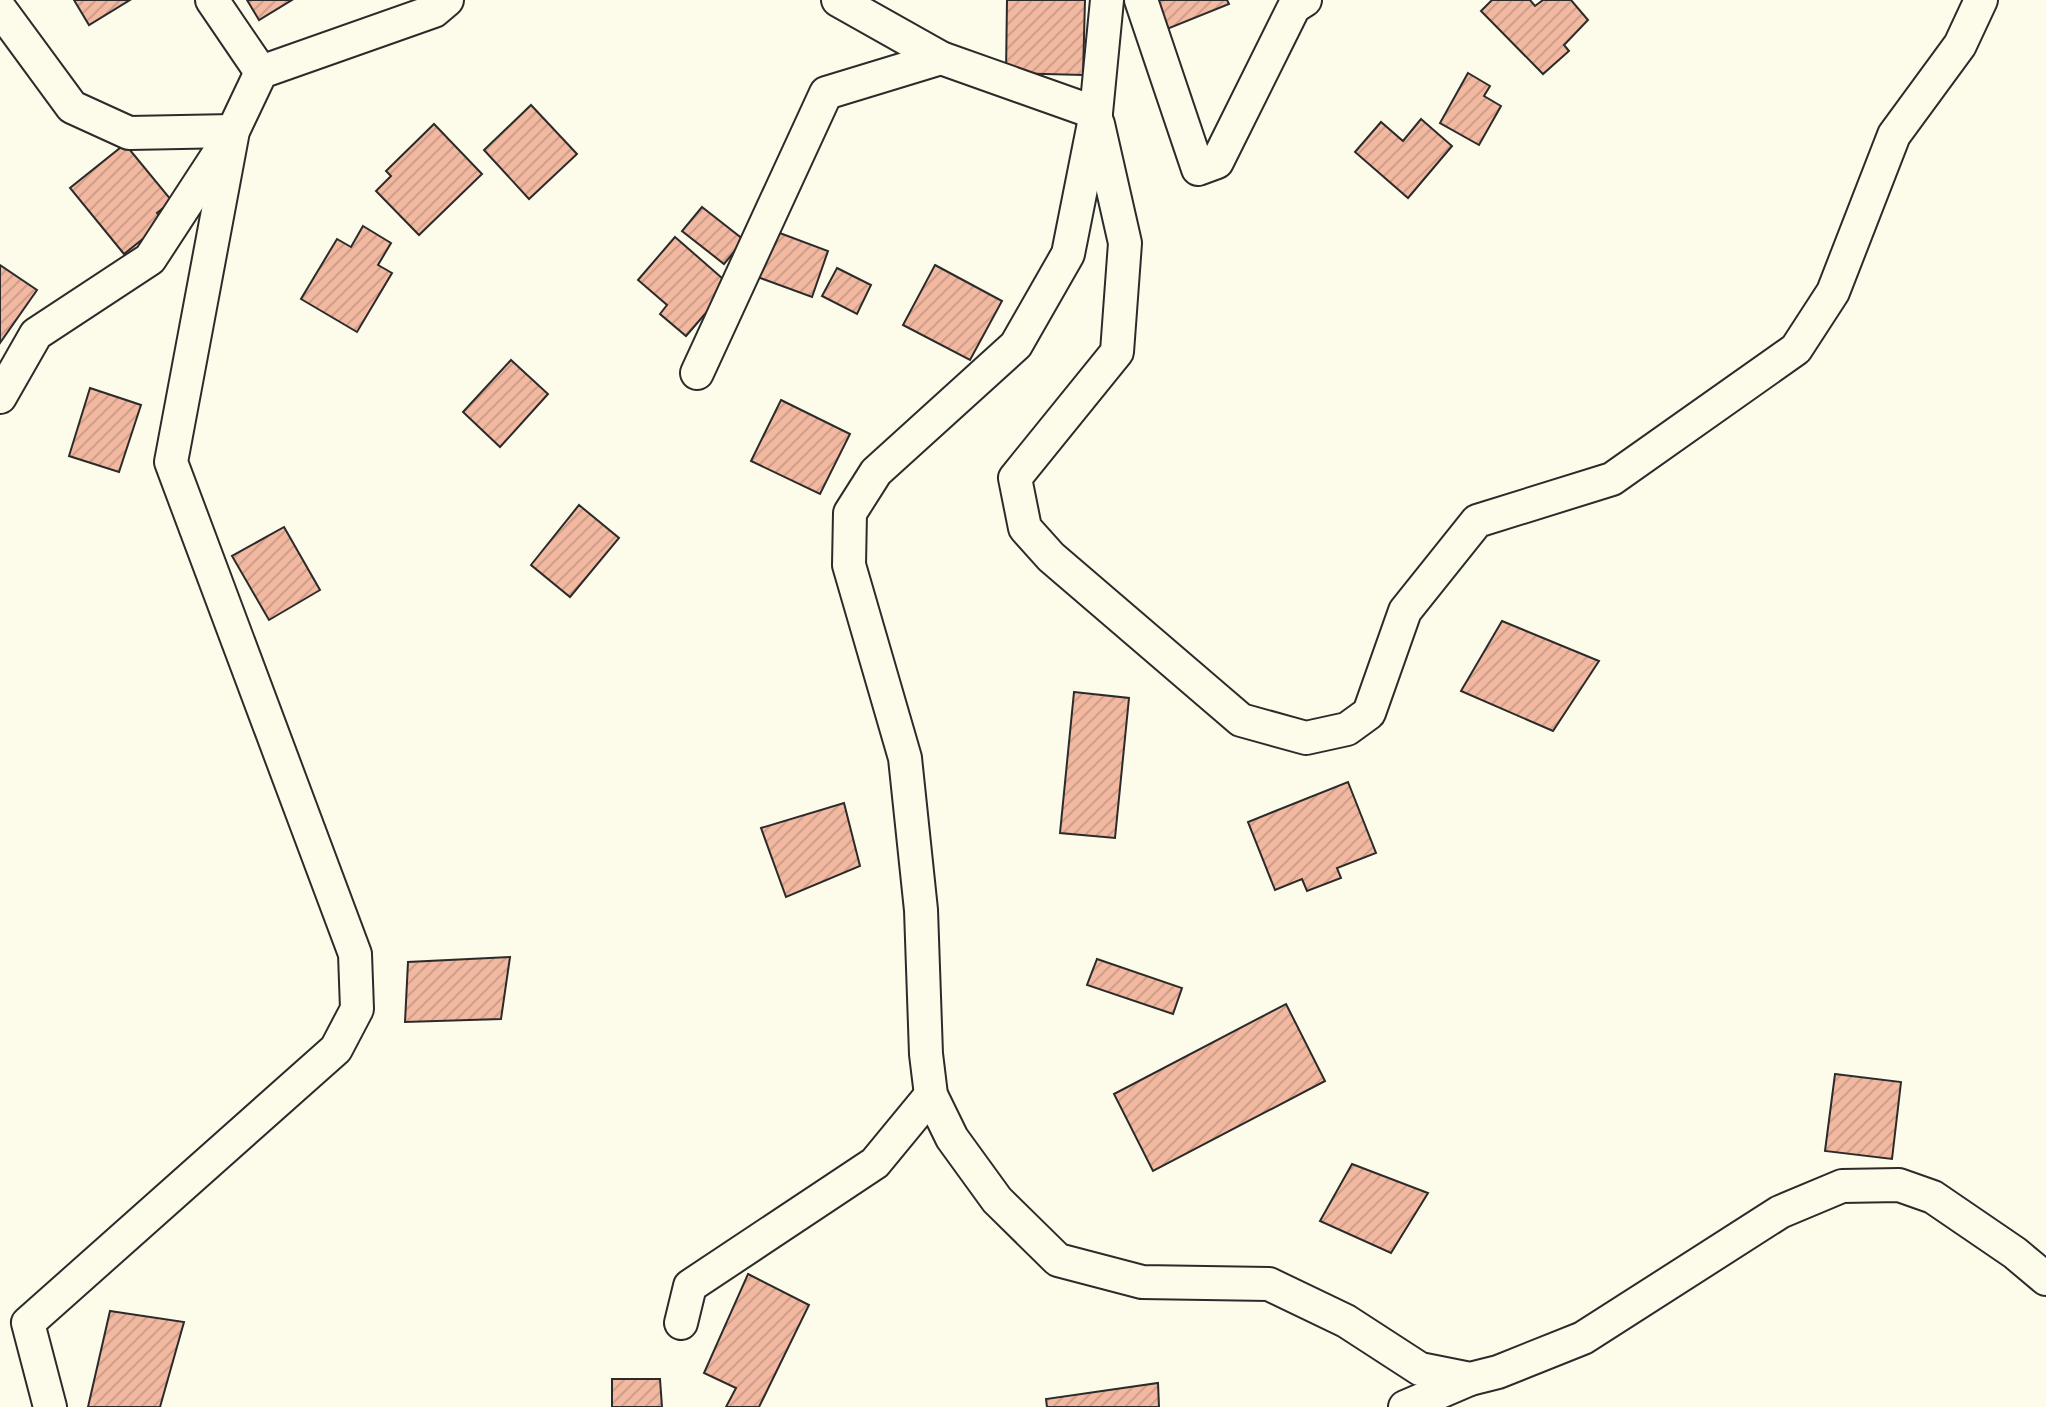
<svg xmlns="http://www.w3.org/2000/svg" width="2046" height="1407" font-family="'Golos Text',sans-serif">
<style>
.building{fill:url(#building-hatch);stroke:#2b2b2b;stroke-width:2}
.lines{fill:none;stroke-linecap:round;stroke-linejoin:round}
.street-casing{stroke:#2b2b2b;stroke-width:36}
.street{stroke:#fdfbea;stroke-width:32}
</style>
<defs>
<pattern id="building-hatch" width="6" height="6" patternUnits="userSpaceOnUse" patternTransform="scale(2)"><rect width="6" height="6" fill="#f2b8a0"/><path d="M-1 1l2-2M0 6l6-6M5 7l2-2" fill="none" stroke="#d09e8a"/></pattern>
</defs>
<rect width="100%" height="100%" fill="#fdfbea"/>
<g class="building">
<path d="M74,0h56l-41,25z"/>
<path d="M247,0h45l-33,20z"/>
<path d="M1007,0h78l-2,75 -77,-2z"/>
<path d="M1155,0h72l2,4 -62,25z"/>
<path d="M1492,0h38l5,6 8,-6h28l17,20 -24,25 5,6 -26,23 -62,-63z"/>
<path d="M1468,73l22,13 -6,10 17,10 -22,39 -39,-22z"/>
<path d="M531,105l46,49 -48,45 -45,-49z"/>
<path d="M1421,119l31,27 -44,52 -53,-46 26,-30 22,19z"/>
<path d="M434,124l48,50 -63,61 -43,-44 15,-15 -5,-5z"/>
<path d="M125,144l47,57 -15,12 7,9 -40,32 -54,-66z"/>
<path d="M702,207l42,33 -20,24 -42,-33z"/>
<path d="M363,226l28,17 -13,22 14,8 -35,59 -56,-33 36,-60 14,8z"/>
<path d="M769,229l59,22 -16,46 -60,-22z"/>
<path d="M675,237l55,48 -44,51 -26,-22 7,-9 -29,-25z"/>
<path d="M0,265l37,25 -37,53z"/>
<path d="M935,265l67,36 -32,59 -67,-35z"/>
<path d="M837,268l34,17 -14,29 -35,-18z"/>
<path d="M511,360l37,34 -48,53 -37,-35z"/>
<path d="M90,388l51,17 -22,67 -50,-16z"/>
<path d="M781,400l69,34 -30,60 -69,-33z"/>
<path d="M579,505l40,33 -49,59 -39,-32z"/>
<path d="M284,527l36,63 -51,30 -37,-64z"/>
<path d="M1502,621l97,40 -46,70 -92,-40z"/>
<path d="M1074,692l55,6 -14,140 -55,-5z"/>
<path d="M1348,782l28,71 -39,15 4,10 -34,13 -5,-12 -27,11 -27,-68z"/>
<path d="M844,803l16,63 -74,31 -25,-69z"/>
<path d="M510,957l-9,62 -96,3 3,-60z"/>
<path d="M1097,959l85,29 -9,26 -86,-29z"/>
<path d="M1286,1004l39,77 -172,90 -39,-77z"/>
<path d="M1835,1074l66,8 -9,77 -67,-8z"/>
<path d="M1352,1164l76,29 -37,60 -71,-32z"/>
<path d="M748,1274l61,31 -50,102h-33l10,-19 -32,-15z"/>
<path d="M110,1311l74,11 -24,85h-72z"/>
<path d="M612,1379h48l2,28h-50z"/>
<path d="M1158,1383l1,24h-112l-1,-8z"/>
</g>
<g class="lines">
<defs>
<g id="street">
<path d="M212,0l49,72"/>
<path d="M838,0l103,58 155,55"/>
<path d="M1107,0l-11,113 -28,141 -52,91 -140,127 -26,41 -1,52 56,193 16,152 5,144 5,41 21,43 45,62 61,60 84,22 127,2 77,37 74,48 50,10 28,-7 85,-34 197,-126 62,-26 57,-1 34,12 82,56 31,26"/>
<path d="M1141,0l57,169 19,-7 77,-155 11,-7"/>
<path d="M0,9l72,98 57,26 104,-2"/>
<path d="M1098,124l27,119 -8,109 -102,126 10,50 26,29 190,163 65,18 41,-9 22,-16 36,-102 72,-90 135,-42 184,-130 37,-57 61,-157 66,-90 21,-45"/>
<path d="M697,373l129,-280 115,-35"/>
<path d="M0,397l36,-63 114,-75 75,-115"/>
<path d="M681,1323l9,-37 185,-123 56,-68"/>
<path d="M50,1407l-22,-84 308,-274 21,-40 -2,-55 -184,-492 62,-331 28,-59 173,-61 13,-11"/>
<path d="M1405,1407l65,-28"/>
</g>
</defs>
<use href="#street" class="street-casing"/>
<use href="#street" class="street"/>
</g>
</svg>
